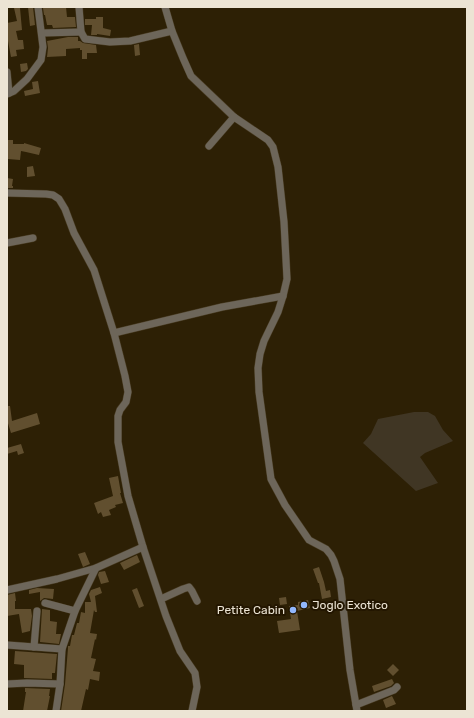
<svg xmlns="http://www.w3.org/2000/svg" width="474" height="718" font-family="Rubik,sans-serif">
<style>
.green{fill:#403624}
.building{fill:#614f2f}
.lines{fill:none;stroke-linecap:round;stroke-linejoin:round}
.minor-casing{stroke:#483b22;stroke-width:8}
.minor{stroke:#6d665a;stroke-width:7}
.poi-dot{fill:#92b7fd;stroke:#231600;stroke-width:1.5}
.labels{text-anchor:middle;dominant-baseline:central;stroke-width:4;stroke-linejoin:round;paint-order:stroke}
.poi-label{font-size:12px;fill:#ece4d4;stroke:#231600;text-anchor:start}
</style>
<rect width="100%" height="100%" fill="#2d2005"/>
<path class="green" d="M414,412h14l7,4 8,14 10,11 -28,12 -5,4 18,26 -22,8 -53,-48 8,-9 7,-15z"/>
<g class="building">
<path d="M28,7h5l2,18 -5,1z"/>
<path d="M66,7l1,10h8l1,10 -23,1 -1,-3h-5l-2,-10h-1l-1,-7z"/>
<path d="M14,8h6l2,22 -6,1 2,9h5l1,9 -8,1 1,6 -6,1 -3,-16 -1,1v-19l10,-2z"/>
<path d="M96,17h7v11l8,2 -1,6 -13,-2v1h-6l1,-10h-7v-6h11z"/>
<path d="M68,37h10v4h2l3,2 13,2 1,8h-10v6h-5v-9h-2v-2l-14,1v7l-19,1 1,-9 -1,-7z"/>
<path d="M139,44l1,11 -5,1 -1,-11z"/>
<path d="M27,63l1,6 -2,2 -5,1 -1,-8z"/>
<path d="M38,81l2,12 -15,3 -1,-5 9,-2 -1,-7z"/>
<path d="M8,140h5v4h11v-1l17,5 -2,7 -13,-3 -5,-1 -1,9 -12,-1z"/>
<path d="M33,166l2,10 -8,1v-10z"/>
<path d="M7,178l6,1 -1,7h1v2h-6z"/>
<path d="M7,406h3l2,15 25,-8 3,11 -29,9 -4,-13z"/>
<path d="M21,444l3,9 -6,2 -1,-4 -10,3v-6z"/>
<path d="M118,476l3,17h-1l3,10 -8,2 1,2 -7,3 2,5 -8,2 -2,-5 -3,2 -4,-11 19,-7 -4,-18z"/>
<path d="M85,552l5,12 -7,3 -5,-13z"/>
<path d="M137,555l3,7 -16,8 -4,-7z"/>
<path d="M319,567l5,15 2,9 4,-1 1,7 -9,2 -3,-16h-1l-5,-14z"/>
<path d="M105,571l4,11 -8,2 -3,-9 1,-3z"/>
<path d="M100,587l2,6 -7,3 2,16h-2l-1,-2 -4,23 7,1 -1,6 -1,-1 -4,19 5,1 -3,12 7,1 -1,9 -9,-2 -2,11 -2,-1 -5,22h-20l4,-27 3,-36v-2h2l2,-11h2l3,-12h2l2,-11 4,1v-11h6l-2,-8 2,-4z"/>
<path d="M37,588l17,1 -1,10 -9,-1 -4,3v-9l-11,2v-4z"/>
<path d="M137,588l7,18 -5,2 -7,-18z"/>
<path d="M15,593l1,8h-1v8h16l1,7 -2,15 -8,2 -3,-19 -12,2v-21z"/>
<path d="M286,597l1,7 -7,1 -1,-7z"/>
<path d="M308,600l2,8 -13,3 3,19 -21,3 -2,-12 14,-2 -2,-13 9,-1v-3z"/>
<path d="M42,609l8,1v11l7,1 -1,12h5l-2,10 -19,-2z"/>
<path d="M15,651l42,3 -2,19h-3v6l-28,-1v-13l-10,-1z"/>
<path d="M393,664l6,6 -6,6 -6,-6z"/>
<path d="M392,679l2,4 -3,3 -17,6 -2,-6z"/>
<path d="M25,688l25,1 -1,7h1l-3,15h-24l3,-19h-1z"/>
<path d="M392,696l4,8 -10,4 -3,-8z"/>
</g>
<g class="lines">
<defs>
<g id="minor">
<path d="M79,7l2,25 4,7 25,3 20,-1 42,-10"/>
<path d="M165,7l7,24 11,27 8,18 43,41 34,23 5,7 5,20 6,55 3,57 -4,17 -5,16 -14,29 -4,13 -2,14 1,24 12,87 14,26 24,35 17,9 5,6 3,6 6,18 10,91 7,41"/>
<path d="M42,33l39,-1"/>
<path d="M7,72l2,21"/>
<path d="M7,94l7,-3 13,-12 14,-19 2,-13 -5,-40"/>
<path d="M209,146l25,-29"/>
<path d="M7,193l39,1 7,1 6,4 6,10 9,24 20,37 20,63 108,-26 61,-11"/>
<path d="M7,243l26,-5"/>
<path d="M114,333l11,43 3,16 -2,10 -6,8 -2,6v26l10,54 15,51 23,69 14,35 15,22 2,14 -5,24"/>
<path d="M7,590l50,-11 39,-11"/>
<path d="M161,599l22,-10 6,-2 3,4 5,10"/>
<path d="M45,603l30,8"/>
<path d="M7,645l55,4"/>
<path d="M34,647l3,-36"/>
<path d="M7,684l20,-1 33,1"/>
<path d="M356,705l38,-15 3,-3"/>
<path d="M56,711l4,-27 2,-35 13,-38 21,-43 47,-21"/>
</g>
</defs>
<use href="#minor" class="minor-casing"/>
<use href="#minor" class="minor"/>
</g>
<g class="poi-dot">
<circle cx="304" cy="605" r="4"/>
<circle cx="293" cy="610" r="4"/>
</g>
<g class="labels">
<g class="poi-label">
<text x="312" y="605">Joglo Exotico</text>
<text x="285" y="610" text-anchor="end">Petite Cabin</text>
</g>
</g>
<rect width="474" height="718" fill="none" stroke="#ece4d4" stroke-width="16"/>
</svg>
